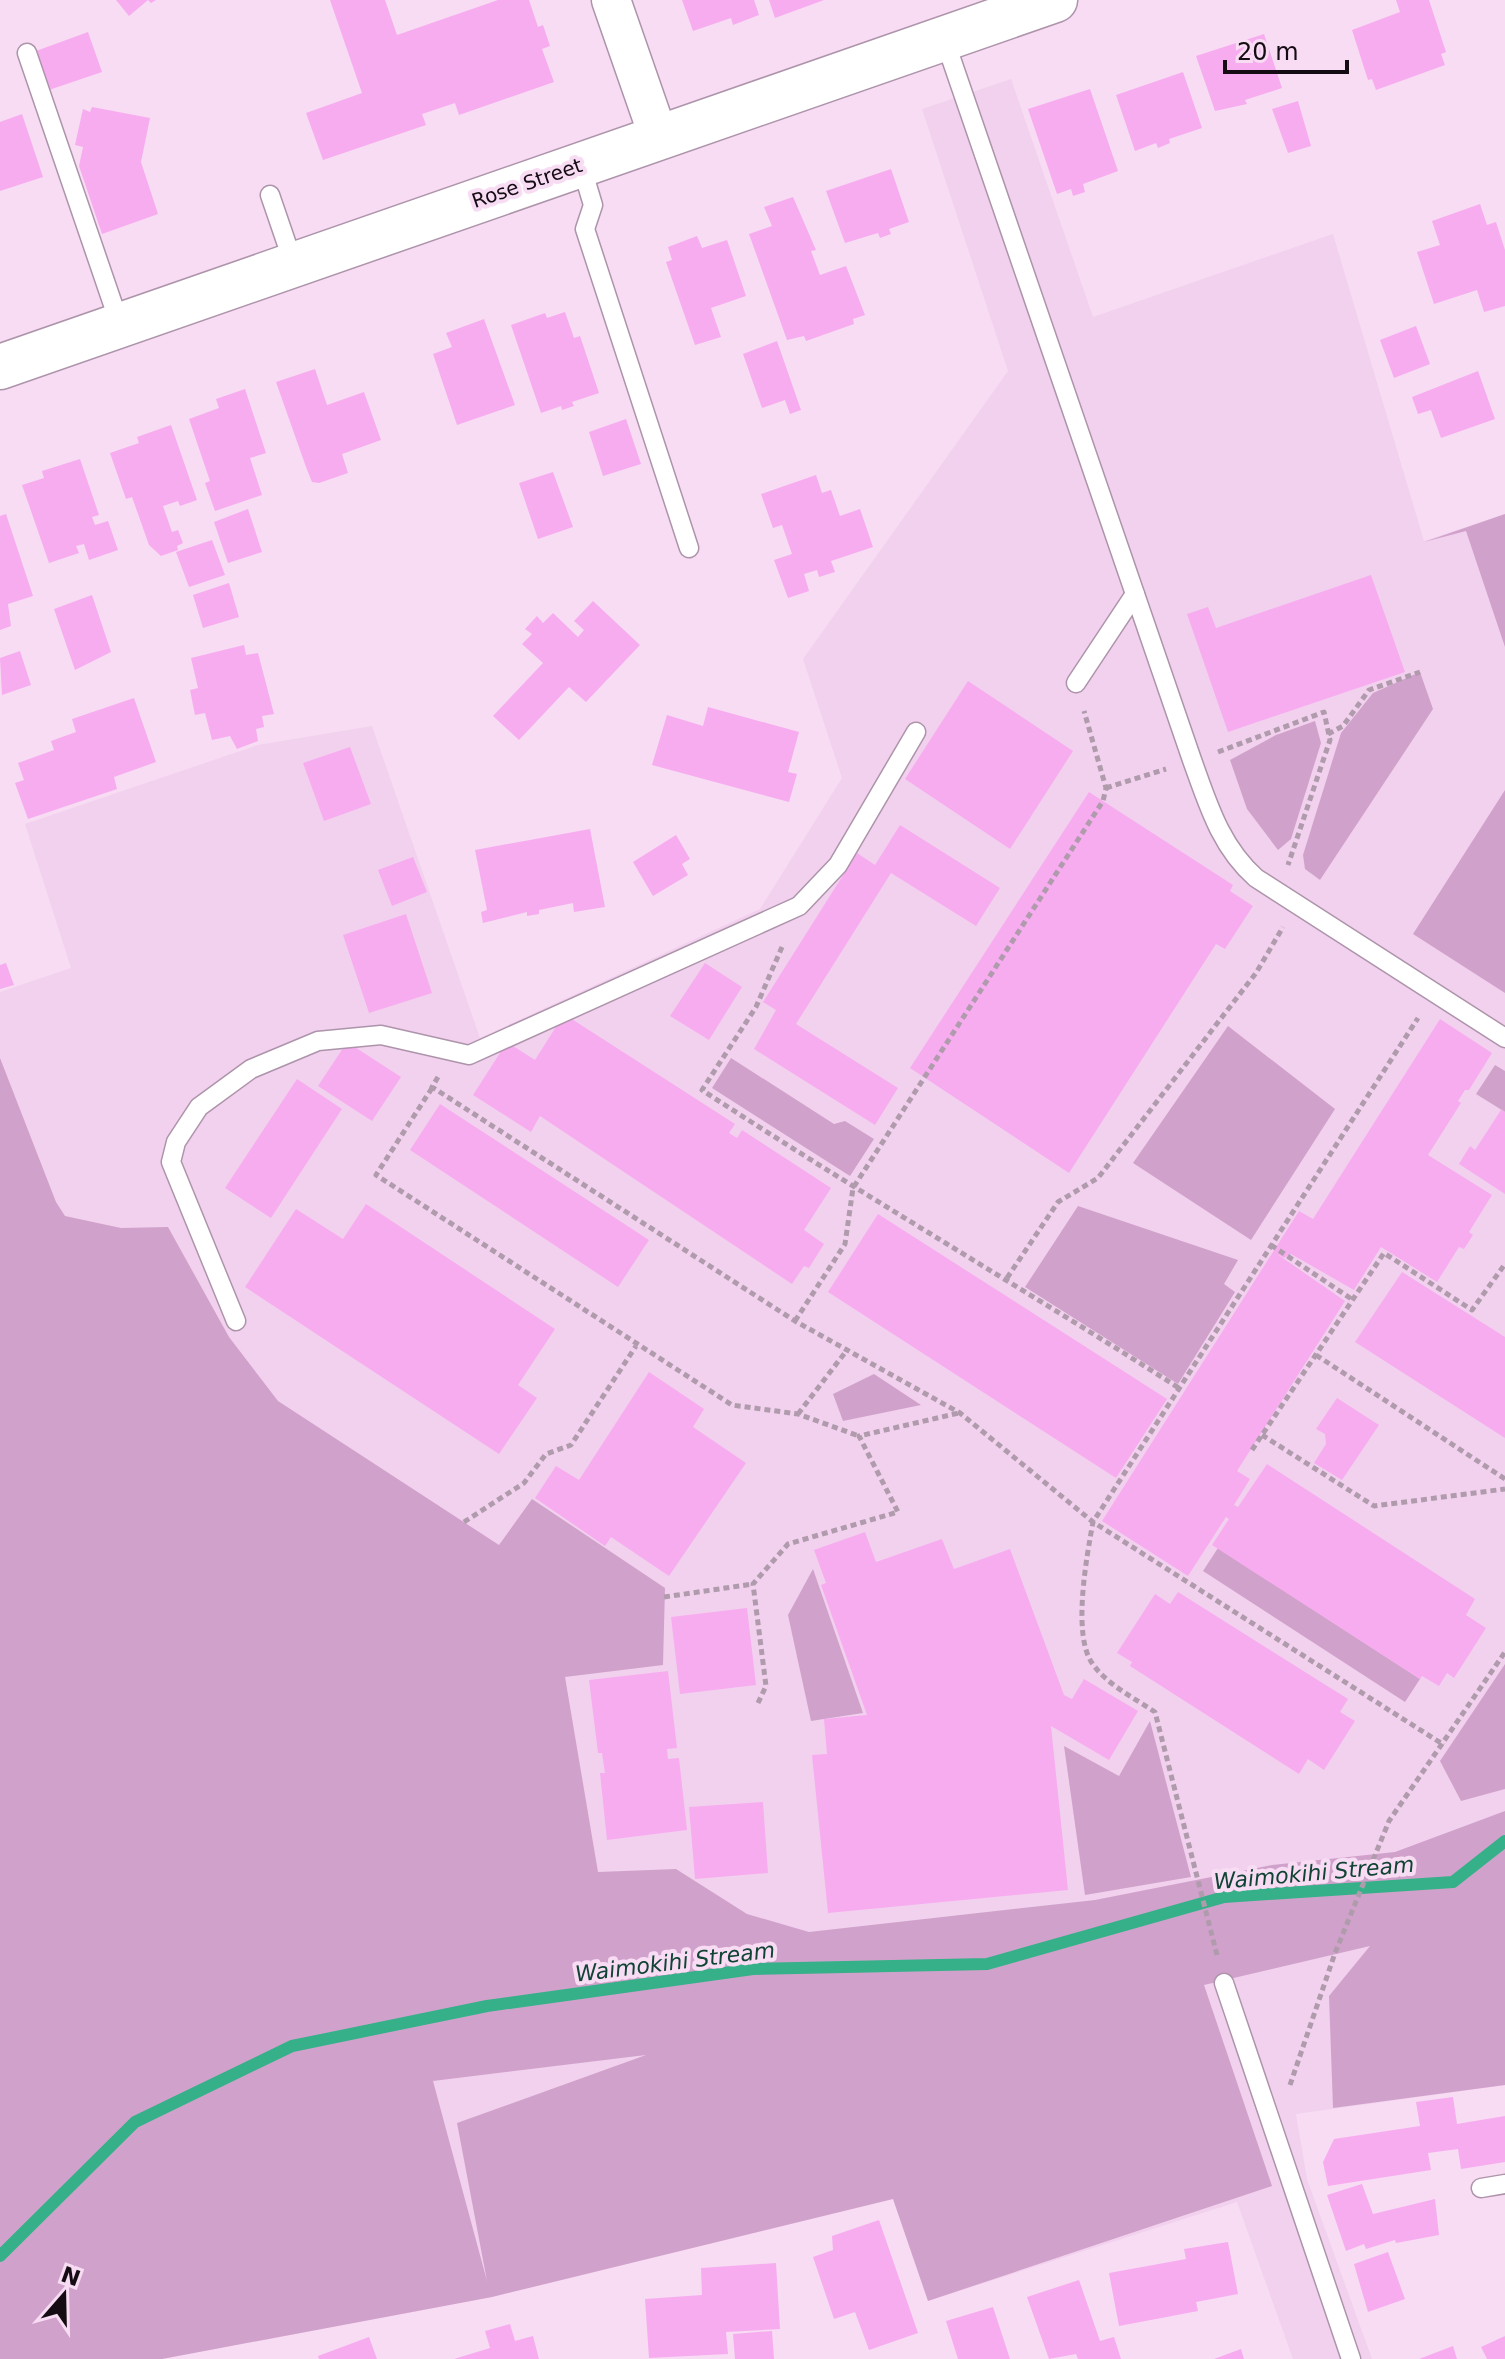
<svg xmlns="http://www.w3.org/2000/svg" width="1505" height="2359" font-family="'DejaVu Sans',sans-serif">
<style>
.built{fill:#f2d1ee}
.green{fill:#d0a2cb;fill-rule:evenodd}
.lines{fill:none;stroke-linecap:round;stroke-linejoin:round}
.stream{stroke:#35b088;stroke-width:12}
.building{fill:#f7acf0}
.service-casing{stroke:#ad94aa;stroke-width:21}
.minor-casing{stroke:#ad94aa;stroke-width:41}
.tertiary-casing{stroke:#ad94aa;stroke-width:47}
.path{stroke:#b09bad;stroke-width:5;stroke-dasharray:6 4;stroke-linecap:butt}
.service{stroke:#fff;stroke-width:18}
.minor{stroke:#fff;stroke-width:38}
.tertiary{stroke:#fff;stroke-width:44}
.labels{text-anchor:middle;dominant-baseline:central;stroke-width:8;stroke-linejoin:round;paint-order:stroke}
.street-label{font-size:20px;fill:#140b13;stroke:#f7dcf3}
.water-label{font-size:22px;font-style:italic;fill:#104333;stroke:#f7dcf3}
</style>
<rect width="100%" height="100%" fill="#f7dcf3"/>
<path class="built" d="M1011,79l82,238 240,-83 91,307 81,-27v1571l-209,29 11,65 65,180h-79l-56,-157 -309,99 -35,-102 -401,98 -330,62h-162v-1367l71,-24 -46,-144 233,-79 114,-19 108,312 280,-129 82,-131 -39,-119 205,-288 -86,-262z"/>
<g class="green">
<path d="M1505,514v133l-39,-116 -42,11z"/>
<path d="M1420,672l13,37 -113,171 -15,-11 -2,-14 38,-122 32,-40z"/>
<path d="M1315,721l6,22 -30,96 -13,11 -31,-41 -17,-49 46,-25z"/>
<path d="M1505,790v203l-92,-59z"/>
<path d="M1228,1026l107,83 -84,131 -118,-77z"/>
<path d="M0,1058l56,144 9,14 56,12 47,-1 61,110 49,64 221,144 33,-46 133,89 -2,77 -98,12 33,195 78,-3 71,45 62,18 286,-32 177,-35 123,-13 110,-41v274l-172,23 -4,-112 41,-50 -166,39 68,201 -344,115 -35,-102 -401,98 -330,62h-162zM646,2055l-189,68 30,158 -54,-200z"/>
<path d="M731,1058l103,66 11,-3 29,18 -24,37 -138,-88z"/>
<path d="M1495,1065l10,6v41l-29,-18z"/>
<path d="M1078,1206l160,54 -14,24 11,8 -57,92 -153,-97z"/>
<path d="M874,1374l47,31 -78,16 -10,-27z"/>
<path d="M1218,1548l202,131 -15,23 -202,-131z"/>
<path d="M813,1569l50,144 -52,8 -23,-106z"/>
<path d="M1505,1664v125l-44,12 -21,-40z"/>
<path d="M1150,1721l41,156 -106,18 -21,-149 55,30z"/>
</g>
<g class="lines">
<path class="stream" d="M0,2256l135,-134 157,-76 195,-40 266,-37 234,-5 237,-67 229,-15 52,-41"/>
</g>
<g class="building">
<path d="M116,0h40l-5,3 -3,-3 -19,16z"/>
<path d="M330,0h55l12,35 101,-35h31l9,27 5,-2 7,21 -8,3 12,33 -95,33 -4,-12 -33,11 4,11 -103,35 -17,-47 56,-20z"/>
<path d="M682,0h72l5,15 -26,10 -2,-7 -38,13z"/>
<path d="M769,0h55l-49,18z"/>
<path d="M1396,0h33l17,52 -5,2 4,11 -69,25 -4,-11 -4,1 -16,-50 48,-18z"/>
<path d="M88,32l14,40 -53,18 -13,-39z"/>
<path d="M1264,34l18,54 -37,12 2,4 -32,7 -19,-55z"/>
<path d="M1183,72l19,56 -33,11 1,4 -12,5 -2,-5 -21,8 -19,-56z"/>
<path d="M1090,89l28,82 -35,13 2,8 -12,4 -2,-7 -14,5 -29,-85z"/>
<path d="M1298,101l13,45 -23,7 -16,-44z"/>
<path d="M92,107l58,11 -9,44 17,52 -56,20 -23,-68 4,-19 -8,-2 8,-36 7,3z"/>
<path d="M22,114l21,63 -43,14v-69z"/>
<path d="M891,169l18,53 -20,7 2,5 -11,4 -2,-5 -33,10 -19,-52z"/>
<path d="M793,197l23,53 -5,1 9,24 26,-9 19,49 -12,4 1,5 -48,17 -2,-5 -17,4 -38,-106 23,-8 -8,-19z"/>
<path d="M1480,204l7,21 9,-3 9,28v56l-21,6 -7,-22 -43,14 -17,-52 23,-7 -8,-24z"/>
<path d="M697,236l5,12 25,-8 19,56 -35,12 10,29 -26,8 -29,-83 6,-2 -4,-13z"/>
<path d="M565,312l9,26 6,-2 19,57 -27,9 2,4 -12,4 -1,-4 -20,7 -30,-88 34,-12 2,5z"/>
<path d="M484,319l31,86 -58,20 -24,-71 19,-7 -6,-14z"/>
<path d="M1416,326l14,38 -36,14 -14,-38z"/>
<path d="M777,341l24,69 -11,4 -5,-14 -23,8 -19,-54z"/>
<path d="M315,369l12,36 37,-13 17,48 -39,14 6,19 -29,10 -7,-1 -6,-15 -30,-85z"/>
<path d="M1478,371l17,48 -54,19 -10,-28 -13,4 -6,-17z"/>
<path d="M245,389l21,64 -16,5 12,37 -47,16 -10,-28 5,-2 -21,-62 30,-11 -3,-9z"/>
<path d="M626,419l15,45 -38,12 -14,-44z"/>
<path d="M171,425l26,75 -17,6 -2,-5 -15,5 9,26 6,-2 5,13 -6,3 1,4 -17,6 -12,-11 -17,-48 -6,2 -16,-46 29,-10 -2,-6z"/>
<path d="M80,459l19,56 -7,2 3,8 13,-4 10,29 -29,10 -5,-16 -8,2 3,7 -30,10 -27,-78 22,-7 -2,-7z"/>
<path d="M553,472l20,55 -35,12 -19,-56z"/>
<path d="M816,475l6,18 9,-3 9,26 20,-7 13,38 -42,14 4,11 -16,5 -2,-7 -13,4 5,17 -21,7 -14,-38 18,-6 -10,-29 -9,3 -12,-34z"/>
<path d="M248,509l14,43 -34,11 -14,-41z"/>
<path d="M6,514l27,82 -25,8 3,22 -11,4v-114z"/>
<path d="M212,540l13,35 -36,12 -13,-35z"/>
<path d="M1371,575l34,97 -177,60 -41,-118 21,-7 8,21z"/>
<path d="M229,583l10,34 -36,11 -10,-33z"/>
<path d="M92,595l19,57 -36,18 -21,-61z"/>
<path d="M593,601l47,44 -54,57 -17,-15 -50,53 -26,-24 50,-53 -21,-19 10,-10 -7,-5 12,-13 6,7 10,-10 25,24 6,-7 -10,-9z"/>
<path d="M244,645l2,10 12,-2 16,61 -12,2 2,11 -8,2 2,12 -21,8 -7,-13 -18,4 -7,-27 -10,2 -5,-25 8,-2 -7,-30z"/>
<path d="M20,651l11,34 -29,10 -2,-37z"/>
<path d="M968,681l105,70 -63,98 -105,-70z"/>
<path d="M134,698l22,64 -42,15 3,12 -89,30 -13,-36 9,-3 -6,-17 36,-13 -3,-9 25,-9 -4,-13z"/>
<path d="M708,707l91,25 -11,40 9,2 -8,28 -137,-37 15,-50 36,11z"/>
<path d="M350,747l21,57 -47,17 -21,-58z"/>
<path d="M1089,792l144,93 -3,6 23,15 -28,43 -9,-5 -147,229 -159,-105z"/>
<path d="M900,825l100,63 -24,38 -85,-53 -95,151 102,64 -23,37 -121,-76 22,-39 -13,-8 94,-149 18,12z"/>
<path d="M590,829l15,78 -31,5 -1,-9 -34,7v4l-12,2v-4l-44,11 -2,-11 6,-2 -12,-60z"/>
<path d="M676,835l14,24 -8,5 6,11 -35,21 -20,-34z"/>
<path d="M413,857l14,35 -35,14 -14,-36z"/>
<path d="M406,914l26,79 -63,20 -26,-78z"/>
<path d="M6,963l8,22 -14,4v-24z"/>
<path d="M705,963l37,24 -33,53 -39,-24z"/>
<path d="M564,1014l171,110 -6,9 8,5 5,-8 89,58 -27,42 20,14 -15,24 -5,-2 -12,18 -252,-168 -9,16 -58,-37 34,-53 28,18z"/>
<path d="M1440,1019l52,34 -23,37h-4l-7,11 3,2 -33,52 64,40 -23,37 4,3 -9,14 -5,-2 -22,35 -56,-35 -27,43 -63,-36 -7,4 -7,-4 68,47 -108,170 13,8 -16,26 4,2 29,-43 208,135 -9,16 20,13 -32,50 -7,-5 -8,13 -17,-10 -2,3 -208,-134 17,-26 -3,-2 -38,59 -86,-55 197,-310 14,8z"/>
<path d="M347,1042l54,35 -29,44 -54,-35z"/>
<path d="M297,1079l45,30 -71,109 -46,-30z"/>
<path d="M440,1104l209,136 -31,47 -208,-137z"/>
<path d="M1501,1110l4,2v82l-46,-30 11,-18 5,4z"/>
<path d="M366,1204l189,125 -37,56 19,13 -38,56 -254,-167 51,-78 47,30z"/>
<path d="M878,1214l289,185 -51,79 -288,-186z"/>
<path d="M1402,1272l103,65v101l-150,-96z"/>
<path d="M649,1372l55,37 -11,18 53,36 -77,113 -58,-39 -6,9 -70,-48 21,-32 23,14z"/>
<path d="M1337,1398l42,27 -37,55 -28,-17 12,-19 -1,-10 -9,-5z"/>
<path d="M865,1532l11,30 66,-23 12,30 56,-20 54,146 8,4 12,-20 54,32 -29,49 -58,-34 17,164 -240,23 -16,-158 15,-1 -3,-35 43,-4 -46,-130 5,-2 -12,-33z"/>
<path d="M1178,1592l170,107 -8,13 15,9 -31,49 -16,-11 -9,15 -169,-108 2,-4 -15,-9 38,-59 15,10z"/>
<path d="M747,1608l9,77 -76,9 -9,-77z"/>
<path d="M668,1671l9,77 -10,1 1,10 11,-1 8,72 -80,10 -7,-67h5l-3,-20h-4l-9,-73z"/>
<path d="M763,1802l5,71 -73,6 -6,-72z"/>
<path d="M1453,2097l4,27 48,-8v46l-44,7 -3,-20 -30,4 3,17 -103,16 -5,-24 11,-23 86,-13 -4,-24z"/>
<path d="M1362,2184l11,30 62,-15 4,36 -43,8 -1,-3 -29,9 -2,-5 -18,7 -19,-56z"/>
<path d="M879,2220l39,113 -49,17 -14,-38 -21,7 -21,-62 20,-7 -1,-14z"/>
<path d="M1228,2242l10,52 -42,8 2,9 -79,15 -10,-53 77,-14 -2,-10z"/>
<path d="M1388,2252l17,47 -37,13 -14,-48z"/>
<path d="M776,2263l4,66 -54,3 2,22 -79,4 -4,-59 57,-4 -1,-27z"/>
<path d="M1079,2280l21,61 14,-4 7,22h-43l-2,-5 -27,5 -22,-62z"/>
<path d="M993,2307l17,52h-52l-12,-38z"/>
<path d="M510,2324l5,17 18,-5 6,23h-85l36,-11 -5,-17z"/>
<path d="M772,2331l2,28h-39l-2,-25z"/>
<path d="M1505,2336v23h-18l-6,-12z"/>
<path d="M369,2337l8,22h-58l-1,-3z"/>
<path d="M1453,2346l4,13h-38z"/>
<path d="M1241,2349l3,10h-30z"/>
</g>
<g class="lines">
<defs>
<g id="service">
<path d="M944,38l248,722c16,44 28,86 64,118l249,160"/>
<path d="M27,53l93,272"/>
<path d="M581,165l12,40 -8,24 104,319"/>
<path d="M270,195l24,70"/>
<path d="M1076,683l59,-89"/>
<path d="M236,1321l-65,-159 5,-20 23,-35 52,-38 67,-28 63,-6 88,20 330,-149 39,-41 78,-133"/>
<path d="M1224,1983l127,376"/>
<path d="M1481,2188l24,-4"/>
</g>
<path id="minor" d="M611,0l48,138"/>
<path id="tertiary" d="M0,367l1055,-367"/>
</defs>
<use href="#service" class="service-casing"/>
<use href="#minor" class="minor-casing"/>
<use href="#tertiary" class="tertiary-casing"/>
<g class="path">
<path d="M1328,734l15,-8 26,-36 51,-18"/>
<path d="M1218,752l106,-40 6,28 -42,125"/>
<path d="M1106,788l60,-19"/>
<path d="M782,947l-26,60 -54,83c157,103 319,197 477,298"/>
<path d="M438,1077l-6,10 363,234 165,92 133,109 351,223"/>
<path d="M432,1088l-56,87 356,230 66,9 61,22"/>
<path d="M1271,1245l82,55"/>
<path d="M1007,1278l51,-76 40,-24 158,-205 27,-46"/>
<path d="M795,1321l50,-77 8,-56 250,-387 3,-13 -22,-77"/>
<path d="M1316,1355l189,124"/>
<path d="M798,1414l49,-64"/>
<path d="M1262,1435l112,71 131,-17"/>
<path d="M1252,1450l132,-197 88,57 33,-46"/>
<path d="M464,1522l60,-39 22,-29 25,-9 65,-99"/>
<path d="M664,1597l89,-13"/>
<path d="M758,1703l8,-17 -13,-102 35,-40 110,-32 -39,-76 100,-23"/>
<path d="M1217,1955l-62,-243c-21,-14 -49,-28 -63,-49 -20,-29 -5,-108 1,-141l325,-504"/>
<path d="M1290,2085l45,-132 54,-132 116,-169"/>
</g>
<use href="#service" class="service"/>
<use href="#minor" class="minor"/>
<use href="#tertiary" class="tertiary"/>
</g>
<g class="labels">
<g class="street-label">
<text transform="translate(527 183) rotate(-19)">Rose Street</text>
</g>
<g class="water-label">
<text transform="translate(1314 1873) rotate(-5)">Waimokihi Stream</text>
<text transform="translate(675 1962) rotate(-7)">Waimokihi Stream</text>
</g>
</g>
<g transform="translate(64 2295) rotate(20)" stroke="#f7dcf3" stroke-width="6" paint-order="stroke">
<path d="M0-6L14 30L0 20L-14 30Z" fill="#140b13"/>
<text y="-12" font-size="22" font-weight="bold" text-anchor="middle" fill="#140b13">N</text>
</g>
<path d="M1225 60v12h122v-12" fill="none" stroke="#140b13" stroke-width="4"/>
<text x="1237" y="60" font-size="24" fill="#140b13" stroke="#f7dcf3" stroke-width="6" paint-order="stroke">20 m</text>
</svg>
